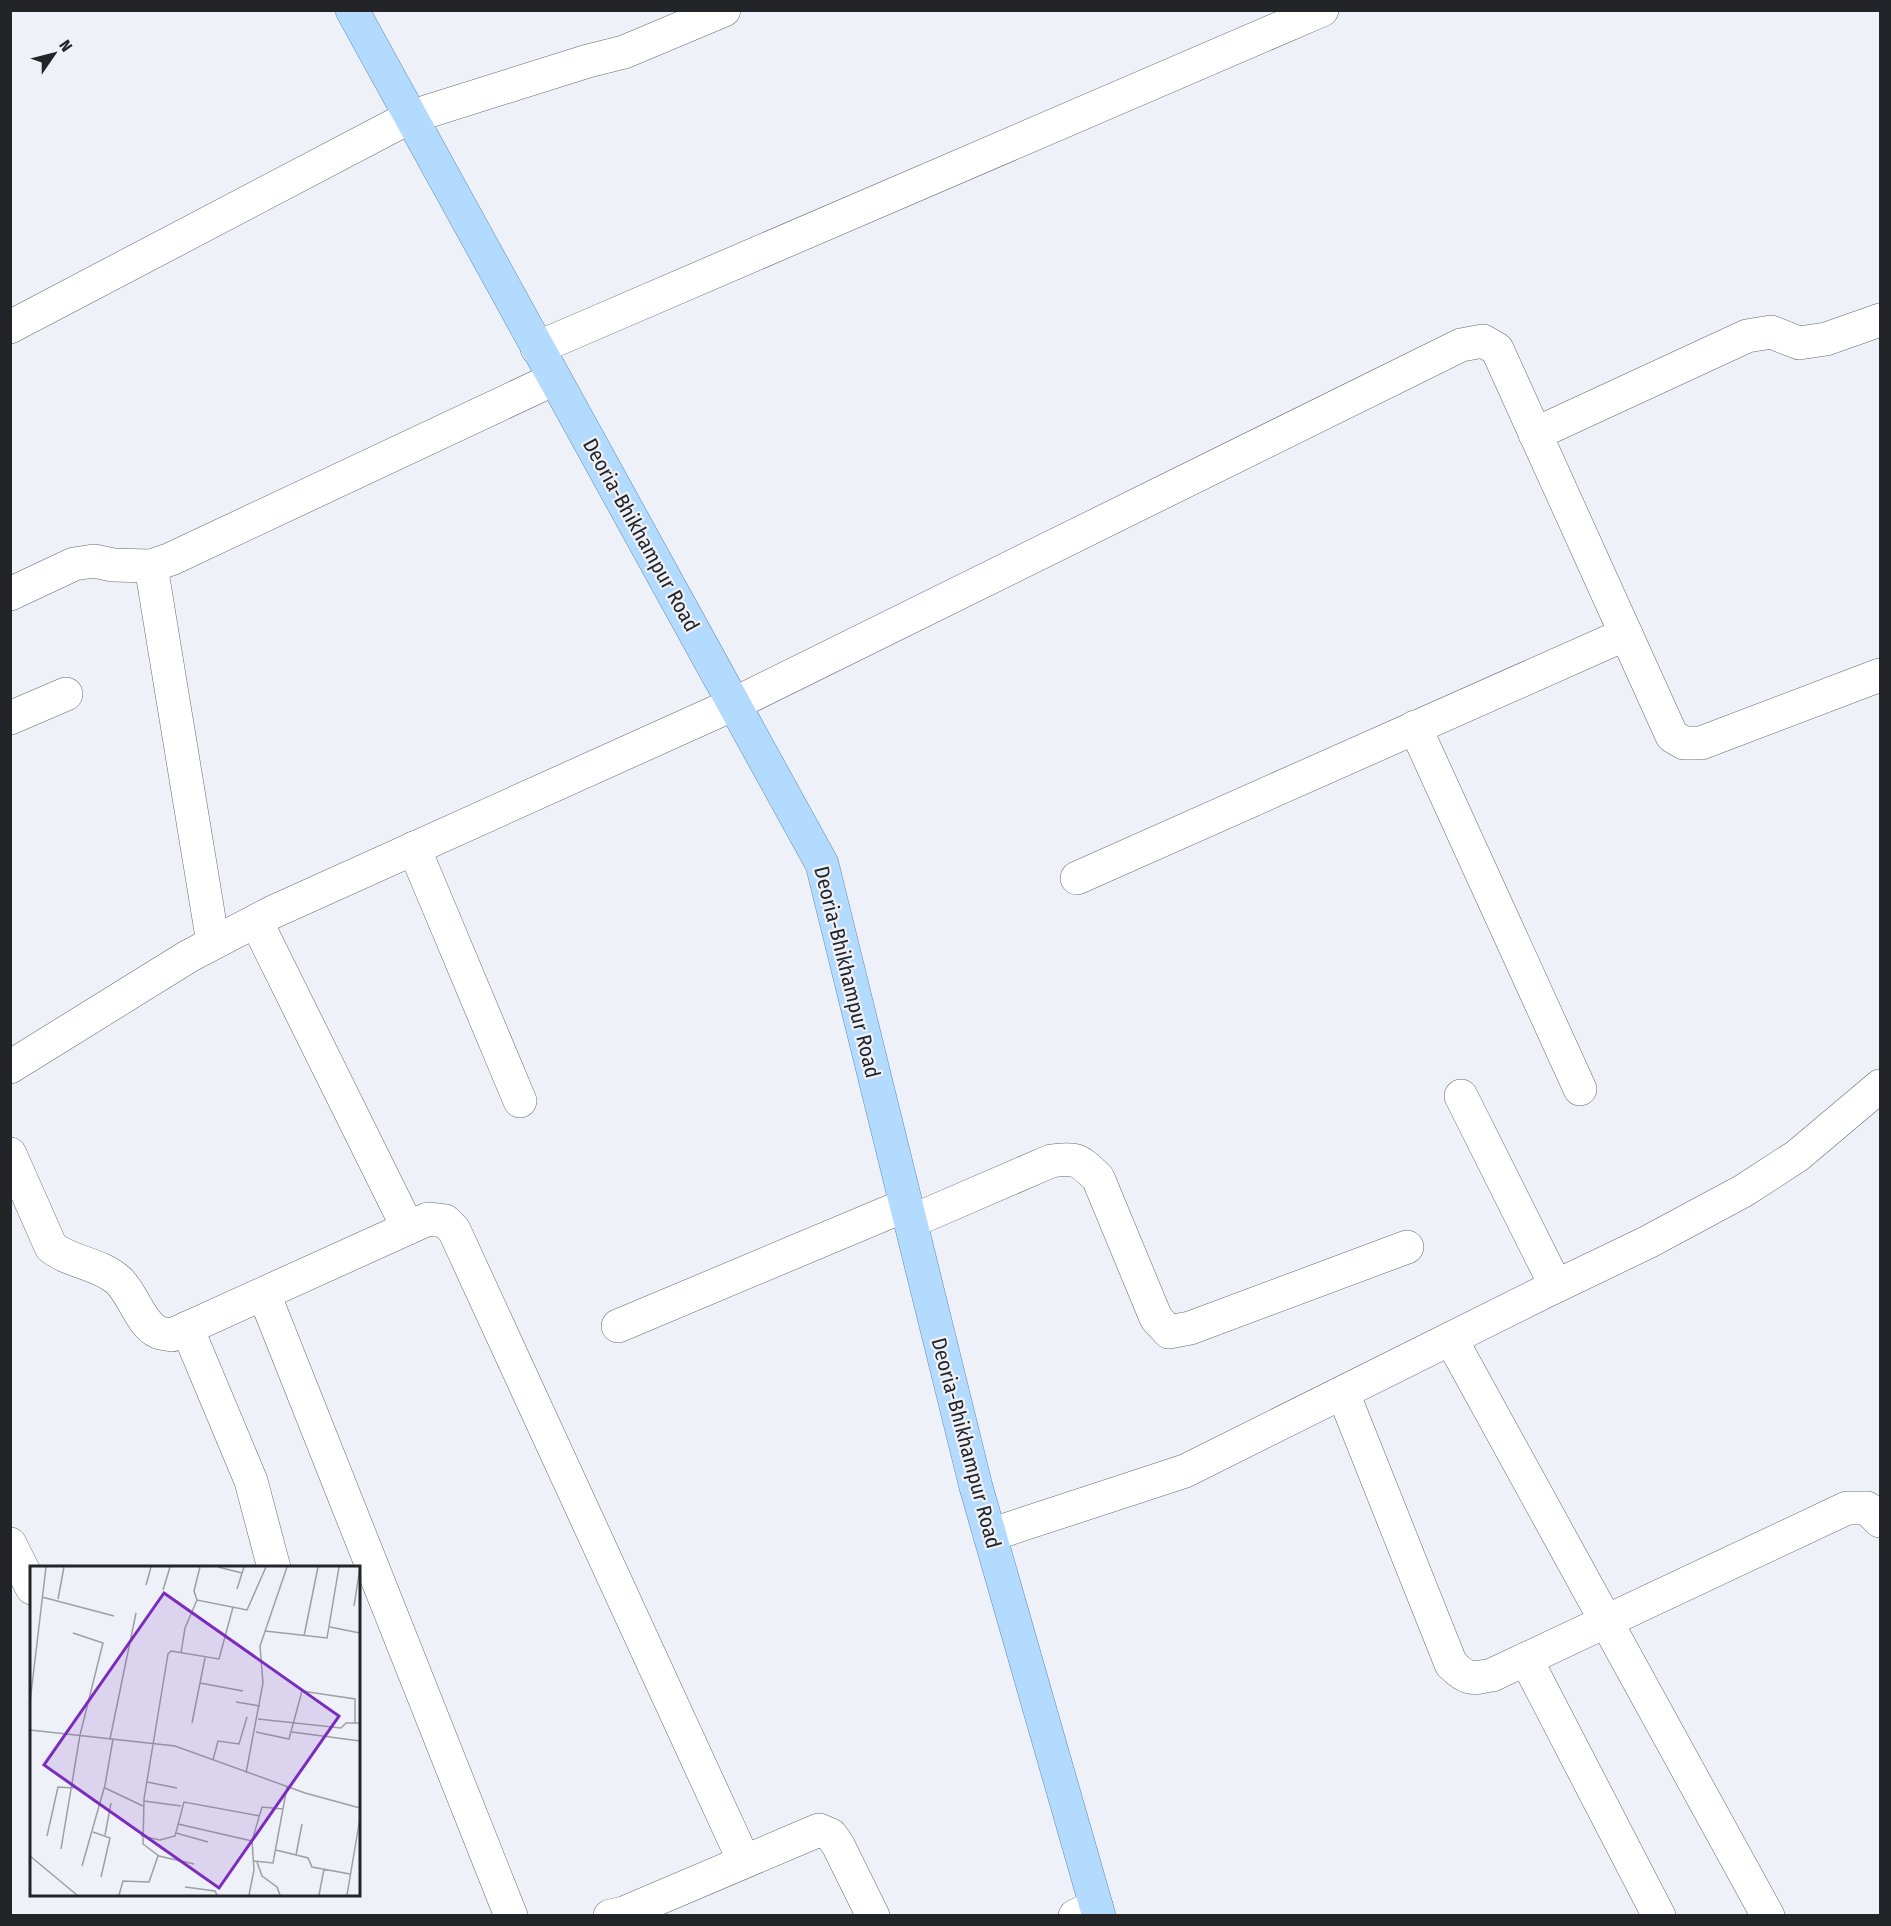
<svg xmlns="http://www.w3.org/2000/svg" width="1891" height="1926" font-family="'Fira Sans Condensed',sans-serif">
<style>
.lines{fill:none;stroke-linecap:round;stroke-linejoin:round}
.minor-casing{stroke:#66696f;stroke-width:34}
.major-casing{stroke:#608ab3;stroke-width:34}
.minor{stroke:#fff;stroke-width:33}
.major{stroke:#b3daff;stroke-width:33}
.labels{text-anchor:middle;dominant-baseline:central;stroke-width:4.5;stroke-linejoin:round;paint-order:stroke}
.street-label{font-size:21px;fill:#232427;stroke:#eef1f8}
.inset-road{fill:none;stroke:#9d9fa4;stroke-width:1.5}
.view{fill:#7b2cbf;fill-opacity:0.15;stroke:#7b2cbf;stroke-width:3}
.inset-edge{fill:none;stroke:#232427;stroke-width:3}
</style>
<rect width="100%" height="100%" fill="#eef1f8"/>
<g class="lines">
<defs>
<g id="minor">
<path d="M10,327l400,-210 178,-56 36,-9 100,-42"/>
<path d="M537,348l785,-338"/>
<path d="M1535,434l212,-98 24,-4 28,11 27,-4 54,-19"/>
<path d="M151,566l62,377"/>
<path d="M10,594l64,-30 20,-3 19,4 38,1 20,-7 383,-180"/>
<path d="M10,718l56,-24"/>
<path d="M1415,727l165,362"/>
<path d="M414,848l106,253"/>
<path d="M1077,878l549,-244"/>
<path d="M256,921l152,307"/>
<path d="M10,1067l179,-111 84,-44 461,-208 727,-359 22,-4 14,8 175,387 12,7h17l179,-68"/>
<path d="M1461,1096l95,190"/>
<path d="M10,1154l41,93c20,16 48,16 67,33 15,13 22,44 40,52 4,2 10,2 14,3l256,-116 17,2 9,9 290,631"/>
<path d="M910,1222l141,-61c27,-4 28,-1 47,17l58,140 13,14 21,-4 217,-81"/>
<path d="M264,1294l247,622"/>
<path d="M618,1326l288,-121"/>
<path d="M187,1328l64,153 23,87"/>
<path d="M1451,1339l317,577"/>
<path d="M1343,1393l108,271c16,16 20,15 41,11l355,-167h20l13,13"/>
<path d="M990,1535l195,-64 359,-179 104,-50 95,-51 54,-35 83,-70"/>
<path d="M10,1544l22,44"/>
<path d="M1526,1659l133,257"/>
<path d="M610,1916l14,-3 195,-83 12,5 7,10 35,71"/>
<path d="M1075,1916l21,-10"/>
</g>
<path id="major" d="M352,10l470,854 154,623 123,429"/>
</defs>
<use href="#minor" class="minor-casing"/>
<use href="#major" class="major-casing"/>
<use href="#minor" class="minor"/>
<use href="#major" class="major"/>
</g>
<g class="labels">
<g class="street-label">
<text transform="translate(641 535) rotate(61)">Deoria-Bhikhampur Road</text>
<text transform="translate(847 972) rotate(76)">Deoria-Bhikhampur Road</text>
<text transform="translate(966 1443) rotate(75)">Deoria-Bhikhampur Road</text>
</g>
</g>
<g transform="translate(30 1566)">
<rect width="330" height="330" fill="#eef1f8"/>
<path class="inset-road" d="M188,1l24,6M116,19l5,-18M207,23l7,-22M133,24l7,-23M12,31l72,19M28,33l6,-32M167,34l-3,-9 6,-24M324,40l6,-39M300,61l30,6M235,65l62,7 12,-71M274,70l14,-69M151,87l4,-25 12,-28 50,10 19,-43M170,117l43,8M0,136l16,-135M206,136l24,4M228,153l83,9 5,-5h14M162,157l13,-65M0,164l145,16 130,47 55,15M226,166l33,7 13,-48 53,8v24M262,166l68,9M80,173l26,-126M183,194l5,-19 21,3 8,-27M216,207l17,-90 -3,-37 27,-79M117,216l30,6M75,222l38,18M114,235l37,5M148,258l74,17M63,266l17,6 -9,39M146,267l32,9M75,269l6,-32M17,270l11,-49 16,1M111,270l19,4 15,-4 9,-34 76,14M31,283l19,-114 23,-92 -30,-10M246,284l32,8 4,9 38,7M266,289l6,-31M0,290l47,39M224,295l19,2 14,-76M227,296l5,14 15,11 3,8M164,298l-35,-8 -16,-12 1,-45 24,-145 3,-3 48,8 14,-52M52,300l23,-81 8,-46M155,321l30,4 2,4M89,329l4,-14 26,1 9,-26M219,329l5,-25 -2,-29 10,-34 21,2M289,329l5,-26M317,329l13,-77"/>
<path class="view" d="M134,27l175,123 -120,172 -175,-123z"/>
<rect width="330" height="330" class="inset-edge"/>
</g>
<rect width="1891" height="1926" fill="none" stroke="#232427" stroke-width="24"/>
<g transform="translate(54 54) rotate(55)" stroke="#eef1f8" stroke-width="4.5" paint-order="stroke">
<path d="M0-4.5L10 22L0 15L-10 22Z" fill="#232427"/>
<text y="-9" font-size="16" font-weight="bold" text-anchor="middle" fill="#232427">N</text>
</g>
</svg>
